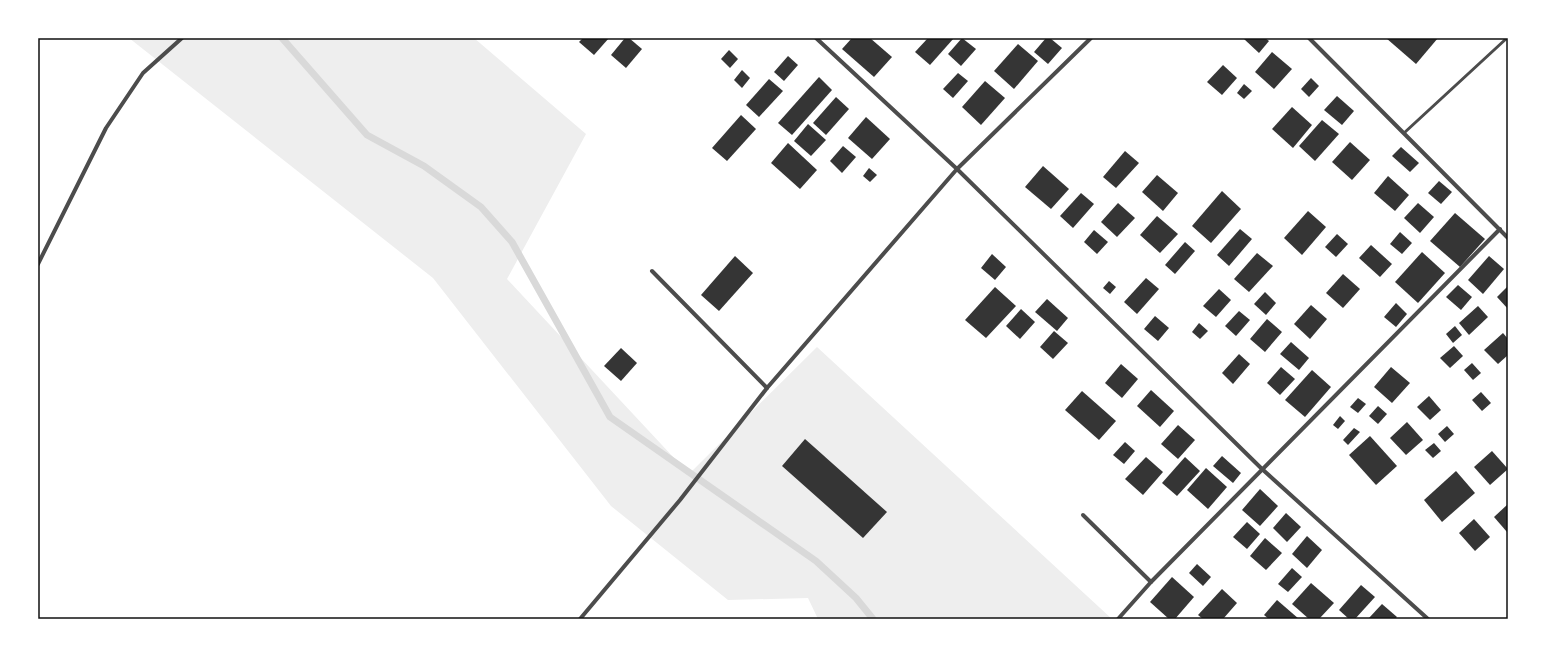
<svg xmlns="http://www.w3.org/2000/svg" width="1546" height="657" font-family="'PT Sans Narrow',sans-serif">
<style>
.green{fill:#eee}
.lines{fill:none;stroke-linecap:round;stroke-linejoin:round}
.stream{stroke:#d9d9d9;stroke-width:7}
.building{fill:#353535}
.service{stroke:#4c4c4c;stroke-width:3}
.minor{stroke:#4c4c4c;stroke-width:4}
.neatline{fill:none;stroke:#111;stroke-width:1.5}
</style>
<rect width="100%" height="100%" fill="#fff"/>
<path class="green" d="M129,38h345l112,96 -79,145 182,195 128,-127 295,272h-294l-10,-21 -80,2 -117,-94 -178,-228z"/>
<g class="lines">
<path class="stream" d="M282,38l85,97 57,31 57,41 31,35 98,175 206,144 40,37 17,21"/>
</g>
<g class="building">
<path d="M583,38h26l-15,17 -15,-13z"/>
<path d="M625,38h4l13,11 -16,19 -15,-13z"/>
<path d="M852,38h18l22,19 -18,20 -32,-28z"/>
<path d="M928,38h26l-24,27 -15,-13z"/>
<path d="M962,38l14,11 -15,17 -13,-12z"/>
<path d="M1046,38h4l12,10 -14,16 -14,-12z"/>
<path d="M1245,38h20l4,3 -10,12 -15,-14z"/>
<path d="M1386,38h52l-22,26z"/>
<path d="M1018,44l20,17 -24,28 -20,-18z"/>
<path d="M729,50l9,9 -8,9 -9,-9z"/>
<path d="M1272,52l20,17 -18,20 -19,-17z"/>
<path d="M788,56l10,9 -14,16 -10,-9z"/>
<path d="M1223,65l14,13 -15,17 -15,-13z"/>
<path d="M742,70l8,8 -8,10 -8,-8z"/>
<path d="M958,73l10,8 -15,17 -10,-9z"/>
<path d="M819,77l13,13 -40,45 -14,-12z"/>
<path d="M1311,78l8,8 -10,11 -8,-8z"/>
<path d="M769,79l14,12 -24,26 -13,-12z"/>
<path d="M985,81l20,17 -24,27 -19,-18z"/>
<path d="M1244,84l8,7 -8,8 -7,-6z"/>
<path d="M1337,96l17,15 -12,14 -18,-15z"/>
<path d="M836,97l13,12 -23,26 -13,-12z"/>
<path d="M1292,107l20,18 -19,23 -21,-19z"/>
<path d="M741,115l15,14 -29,32 -15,-13z"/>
<path d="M866,117l24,22 -18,20 -24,-21z"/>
<path d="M1322,120l17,14 -24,27 -16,-15z"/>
<path d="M808,124l18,16 -15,16 -17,-15z"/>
<path d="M1350,142l20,18 -18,20 -20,-18z"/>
<path d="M788,143l29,27 -17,19 -29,-26z"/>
<path d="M843,146l13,11 -14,16 -12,-12z"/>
<path d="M1401,147l18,16 -9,9 -18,-16z"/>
<path d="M1125,151l14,12 -23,25 -13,-11z"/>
<path d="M1043,166l26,23 -18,20 -26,-22z"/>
<path d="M869,168l8,7 -7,7 -7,-6z"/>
<path d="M1157,175l21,18 -15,18 -21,-19z"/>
<path d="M1388,176l21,19 -14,16 -21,-18z"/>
<path d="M1439,181l13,11 -11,12 -13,-11z"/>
<path d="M1222,191l19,18 -30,34 -19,-17z"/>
<path d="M1081,193l13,11 -21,24 -13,-12z"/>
<path d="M1118,203l17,15 -18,19 -16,-15z"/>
<path d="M1418,203l16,14 -14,16 -16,-15z"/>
<path d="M1308,211l18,16 -24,28 -18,-17z"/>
<path d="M1455,213l30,26 -25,28 -30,-26z"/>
<path d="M1157,216l21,18 -18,19 -20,-18z"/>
<path d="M1240,229l12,10 -23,27 -12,-11z"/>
<path d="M1094,230l14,12 -11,12 -13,-12z"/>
<path d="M1400,232l12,11 -10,11 -12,-10z"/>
<path d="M1337,234l11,10 -12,13 -11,-10z"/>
<path d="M1185,242l10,9 -20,23 -10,-9z"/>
<path d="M1371,245l21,19 -12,13 -21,-19z"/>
<path d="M1422,252l23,21 -27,30 -23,-21z"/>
<path d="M1257,253l16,13 -24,26 -15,-13z"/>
<path d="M992,254l14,13 -11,13 -14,-12z"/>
<path d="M735,256l18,17 -34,38 -18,-16z"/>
<path d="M1489,256l15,13 -21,25 -15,-14z"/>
<path d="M1343,274l17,15 -17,19 -17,-15z"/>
<path d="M1146,278l13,11 -22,25 -13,-12z"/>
<path d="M1109,281l7,6 -6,7 -7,-6z"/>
<path d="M1458,285l14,12 -11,13 -15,-13z"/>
<path d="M1508,286v23l-11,-12z"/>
<path d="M995,287l21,19 -30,32 -21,-18z"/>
<path d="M1219,289l12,11 -15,17 -13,-11z"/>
<path d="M1265,292l11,11 -10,12 -12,-11z"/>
<path d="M1047,299l21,19 -11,13 -22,-19z"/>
<path d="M1396,303l11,11 -11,13 -12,-10z"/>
<path d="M1311,305l16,14 -17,20 -16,-15z"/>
<path d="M1478,306l10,11 -19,18 -10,-12z"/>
<path d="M1021,309l14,13 -15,17 -14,-13z"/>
<path d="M1239,311l11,9 -14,16 -11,-10z"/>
<path d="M1155,316l14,12 -11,13 -14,-12z"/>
<path d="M1267,319l15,13 -17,20 -15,-13z"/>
<path d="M1199,323l9,8 -8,8 -8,-7z"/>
<path d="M1455,326l7,9 -9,8 -7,-9z"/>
<path d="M1054,331l14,12 -15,16 -13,-12z"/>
<path d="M1503,333l5,6v16l-10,9 -14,-14z"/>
<path d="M1291,342l18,16 -10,12 -19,-16z"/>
<path d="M1454,346l9,10 -13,12 -10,-10z"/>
<path d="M621,348l16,15 -16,18 -17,-15z"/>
<path d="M1239,354l11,10 -17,20 -11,-11z"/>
<path d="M1472,363l9,10 -8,7 -9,-10z"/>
<path d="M1121,364l17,15 -16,19 -17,-15z"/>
<path d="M1281,367l14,12 -15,16 -13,-12z"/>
<path d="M1391,367l19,16 -18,20 -18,-16z"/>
<path d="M1312,370l19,17 -26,30 -20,-17z"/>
<path d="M1151,390l23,21 -14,16 -23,-21z"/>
<path d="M1082,391l34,30 -17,19 -34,-30z"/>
<path d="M1481,392l10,11 -9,8 -10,-11z"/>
<path d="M1429,396l12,14 -11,10 -13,-13z"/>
<path d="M1358,398l8,6 -8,9 -8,-6z"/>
<path d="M1378,406l9,8 -9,10 -9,-8z"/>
<path d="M1340,416l5,5 -7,8 -5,-4z"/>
<path d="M1407,422l16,18 -17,15 -16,-17z"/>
<path d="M1178,425l17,15 -17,19 -17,-15z"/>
<path d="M1447,426l7,8 -9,8 -7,-8z"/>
<path d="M1354,428l6,4 -12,13 -5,-5z"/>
<path d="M1370,436l27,30 -21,19 -27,-30z"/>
<path d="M805,439l82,73 -24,26 -81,-72z"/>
<path d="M1125,442l10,9 -11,13 -11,-9z"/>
<path d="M1434,443l7,8 -8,7 -8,-8z"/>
<path d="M1492,451l16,18 -18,16 -16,-18z"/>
<path d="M1222,456l19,17 -8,10 -20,-17z"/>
<path d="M1146,457l17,15 -20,23 -18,-16z"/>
<path d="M1185,457l15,14 -23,25 -15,-13z"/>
<path d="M1206,468l21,19 -19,22 -21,-19z"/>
<path d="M1456,471l19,22 -33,29 -18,-22z"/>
<path d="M1260,489l18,17 -18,20 -18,-16z"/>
<path d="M1508,504v27l-1,1 -13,-15z"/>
<path d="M1286,513l15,14 -14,15 -14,-14z"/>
<path d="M1474,519l16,18 -15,14 -16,-18z"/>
<path d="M1247,522l13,12 -13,15 -14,-12z"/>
<path d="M1307,536l15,14 -15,18 -15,-14z"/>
<path d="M1265,538l17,15 -16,17 -16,-14z"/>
<path d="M1197,564l14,13 -8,9 -14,-13z"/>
<path d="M1292,568l10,9 -14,15 -10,-8z"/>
<path d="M1172,577l22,20 -19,22h-6l-19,-17z"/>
<path d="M1311,583l23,20 -15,16h-10l-17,-15z"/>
<path d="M1361,585l14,12 -20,22h-6l-10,-9z"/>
<path d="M1222,589l15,14 -14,16h-20l-5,-4z"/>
<path d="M1277,600l22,19h-30l-5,-4z"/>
<path d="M1382,604l15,13 -2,2h-27z"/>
</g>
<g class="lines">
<path class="service" d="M1404,133l103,-95"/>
<g class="minor">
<path d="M816,38l141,131 305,300 166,150"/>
<path d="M1309,38l199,200"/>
<path d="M38,264l68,-136 37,-55 39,-35"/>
<path d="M652,271l115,117"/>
<path d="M1083,515l68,67"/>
<path d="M580,619l100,-119 87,-112 190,-219 134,-131"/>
<path d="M1118,619l33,-37 349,-353"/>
</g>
</g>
<rect width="1546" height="657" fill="none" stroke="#ffffff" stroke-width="78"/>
<rect x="39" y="39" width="1468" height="579" class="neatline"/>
</svg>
